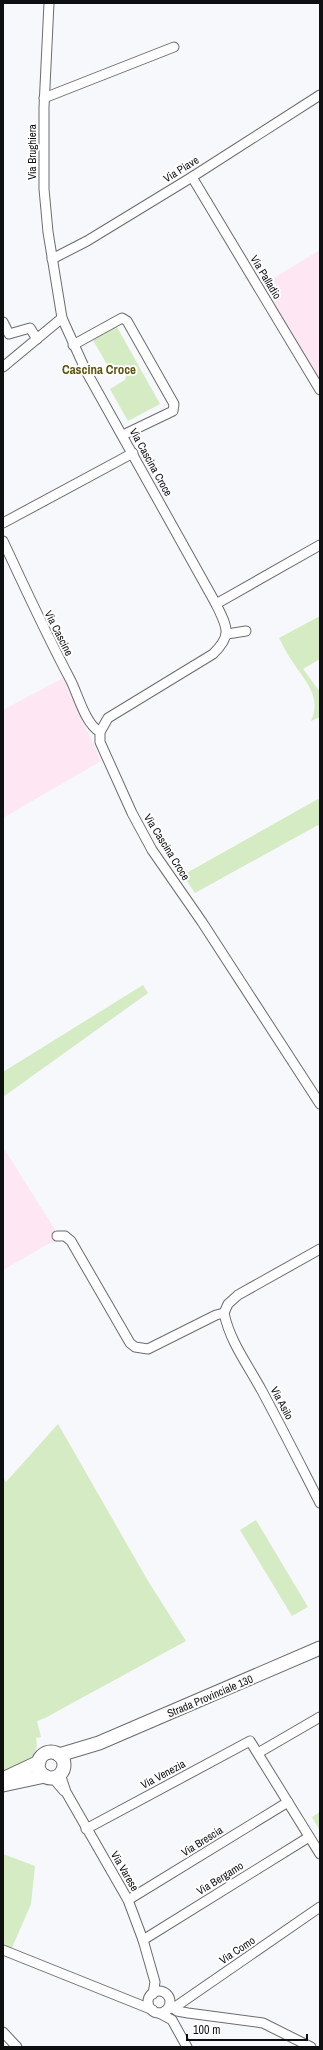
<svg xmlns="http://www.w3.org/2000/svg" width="323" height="2050" font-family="'Archivo Narrow',sans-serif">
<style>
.industrial{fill:#fee6f2}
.green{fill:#d5ebc3}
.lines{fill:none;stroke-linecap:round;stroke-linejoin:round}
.street-casing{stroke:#6a6c6e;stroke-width:11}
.secondary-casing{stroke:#6a6c6e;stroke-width:15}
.street{stroke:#fff;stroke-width:9}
.secondary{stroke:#fff;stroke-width:13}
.labels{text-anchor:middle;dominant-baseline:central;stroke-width:4;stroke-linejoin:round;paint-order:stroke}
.street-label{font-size:11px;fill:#0e0f10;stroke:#fff}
.quarter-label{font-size:13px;font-weight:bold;fill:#5e5215;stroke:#fff}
</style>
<rect width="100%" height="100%" fill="#f6f8fb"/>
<g class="industrial">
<path d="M320,250v131l-58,-96z"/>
<path d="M63,678l38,83 -98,57v-108z"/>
<path d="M3,1147l59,94 -12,2 -47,27z"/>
</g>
<g class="green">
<path d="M117,327l43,77 -32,17 -18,-32 15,-9 1,-4 -6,-5 -7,4 -20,-35z"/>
<path d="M320,616v43l-17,10 17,23v25l-9,4c12,-24 -8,-43 -21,-63 -4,-6 -7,-13 -11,-20z"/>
<path d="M318,799l2,4v25l-2,-3 -123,68 -12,-18z"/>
<path d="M143,985l5,8 -145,104v-25z"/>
<path d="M58,1424l90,157 38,60 -141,77 -8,3 4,16 -5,1c5,22 -18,30 -33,37v-298l3,5z"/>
<path d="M256,1520l52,87 -16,9 -52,-86z"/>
<path d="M320,1812v19l-8,-14z"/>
<path d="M3,1854l32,12 -4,38 -20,46 -8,-3z"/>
</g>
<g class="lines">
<defs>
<g id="street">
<path d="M49,3l-5,104v82l4,43 14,86 24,53 130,233c11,23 17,31 -3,50l-105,64 -8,14v10l32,71 20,37 50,72 118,182"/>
<path d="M44,98l130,-51"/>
<path d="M192,177l128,213"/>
<path d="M52,259l35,-18 105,-64 128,-82"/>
<path d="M3,322l6,12 21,-6 7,11"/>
<path d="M73,345l49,-27 5,3 47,83 -1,7 -50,24"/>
<path d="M3,367l59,-49"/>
<path d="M3,523l130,-70"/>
<path d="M3,541c22,47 43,93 67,138 8,15 15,45 30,53"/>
<path d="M216,604l104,-59"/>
<path d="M227,634l19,-3"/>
<path d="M57,1236h8l6,5 59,102 5,4 13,2 68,-34 8,-2"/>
<path d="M224,1313c6,29 24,52 38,78 20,37 39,75 58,112"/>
<path d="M224,1313l4,-9 10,-9 82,-46"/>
<path d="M258,1753l62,-36"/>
<path d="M60,1774l6,18 62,108 15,40 12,42 -2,12"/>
<path d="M52,1777l12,14"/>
<path d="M86,1829l164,-88 70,113"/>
<path d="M128,1900l160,-98"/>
<path d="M143,1940l166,-103"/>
<path d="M3,1950l150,60"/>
<circle cx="159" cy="2002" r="11"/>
<path d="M171,2005l6,6 11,2 75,10 48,24"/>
<path d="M165,2011l13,-6 142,-98"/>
<path d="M159,2013l13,7 15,27"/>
<path d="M3,2032l14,15"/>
</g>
<g id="secondary">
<circle cx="51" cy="1765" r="13"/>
<path d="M59,1755l40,-12 221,-95"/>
<path d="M3,1779l36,-17"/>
<path d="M3,1785l42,-9"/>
</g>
</defs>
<use href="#street" class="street-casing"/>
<use href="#secondary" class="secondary-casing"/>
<use href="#street" class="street"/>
<use href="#secondary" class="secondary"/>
</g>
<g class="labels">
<g class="street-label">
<text transform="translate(32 152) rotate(-90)">Via Brughiera</text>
<text transform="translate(181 169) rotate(-32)">Via Piave</text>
<text transform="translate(266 277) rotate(59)">Via Palladio</text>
<text transform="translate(151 462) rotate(61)">Via Cascina Croce</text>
<text transform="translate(59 633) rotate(63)">Via Cascine</text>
<text transform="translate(167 847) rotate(58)">Via Cascina Croce</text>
<text transform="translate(282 1403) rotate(62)">Via Asilo</text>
<text transform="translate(210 1696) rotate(-23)">Strada Provinciale 130</text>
<text transform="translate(163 1774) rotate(-28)">Via Venezia</text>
<text transform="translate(202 1841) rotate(-32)">Via Brescia</text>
<text transform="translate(125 1871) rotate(60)">Via Varese</text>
<text transform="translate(220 1878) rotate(-32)">Via Bergamo</text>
<text transform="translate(237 1950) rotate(-34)">Via Como</text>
</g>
<g class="quarter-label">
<text x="99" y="369">Cascina Croce</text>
</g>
</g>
<rect width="323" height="2050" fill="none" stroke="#0e0f10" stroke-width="8"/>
<path d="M187 2034v6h120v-6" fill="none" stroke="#0e0f10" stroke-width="2"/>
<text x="193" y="2034" font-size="12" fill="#0e0f10" stroke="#ffffff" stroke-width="3" paint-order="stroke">100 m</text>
</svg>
